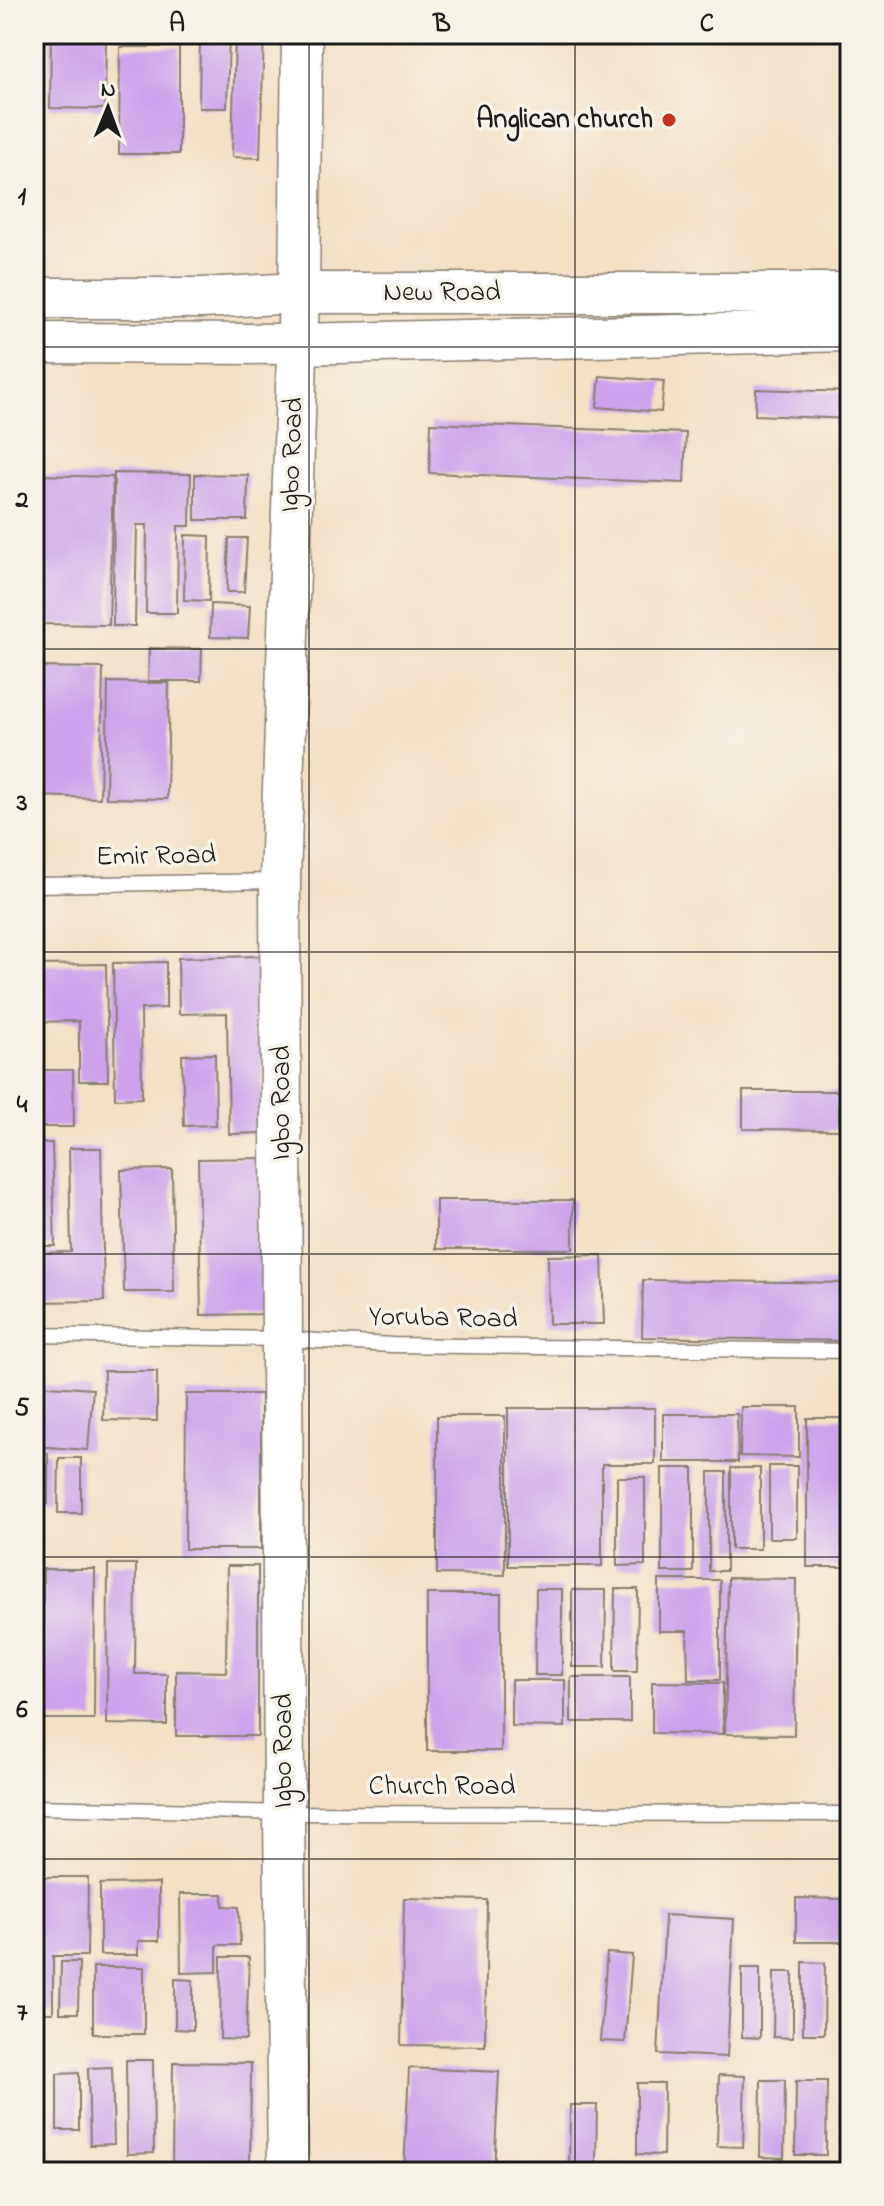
<svg xmlns="http://www.w3.org/2000/svg" width="884" height="2206" font-family="'Indie Flower',sans-serif">
<style>
.building{fill:#cba2eb}
.lines{fill:none;stroke-linecap:round;stroke-linejoin:round}
.lane-casing{stroke:#887e70;stroke-width:17}
.secondary-casing{stroke:#887e70;stroke-width:43}
.lane{stroke:#fff;stroke-width:14}
.secondary{stroke:#fff;stroke-width:40}
.grid{fill:none;stroke:#1c1c1c;stroke-width:2;stroke-opacity:0.55}
.poi-dot{fill:#c8321e;stroke:#f7f3e8;stroke-width:3}
.labels{text-anchor:middle;dominant-baseline:central;stroke-width:7;stroke-linejoin:round;paint-order:stroke}
.poi-label{font-size:28px;font-weight:bold;fill:#1c1c1c;stroke:#f7f3e8;text-anchor:end}
.street-label{font-size:28px;fill:#1c1c1c;stroke:#f7f3e8}
.neatline{fill:none;stroke:#1c1c1c;stroke-width:3}
.grid-label{font-size:26px;text-anchor:middle;font-weight:bold;fill:#1c1c1c}
</style>
<rect width="100%" height="100%" fill="#f7f3e8"/>
<filter id="ink" filterUnits="userSpaceOnUse"><feTurbulence type="fractalNoise" baseFrequency=".0125" numOctaves="2"/><feDisplacementMap in="SourceGraphic" scale="16" xChannelSelector="R" yChannelSelector="G"/><feConvolveMatrix kernelMatrix="1 2 1 2 8 2 1 2 1" color-interpolation-filters="sRGB"/></filter>
<filter id="wash" filterUnits="userSpaceOnUse"><feTurbulence type="fractalNoise" baseFrequency=".006" numOctaves="4" result="noise"/><feDisplacementMap in="SourceGraphic" scale="32" xChannelSelector="R" yChannelSelector="G"/><feGaussianBlur stdDeviation="1.8" result="paint"/><feColorMatrix in="noise" values="0 0 0 0 0 0 0 0 0 0 0 0 0 0 0 0 0 1.4 0 .05"/><feComposite in="paint" operator="in"/></filter>
<g filter="url(#wash)">
<rect width="100%" height="100%" fill="#f3e0c5"/>
<g id="blocks">
<g class="building">
<path d="M51,34h55l-1,75 -55,-1z"/>
<path d="M200,34h29l-2,74h-28z"/>
<path d="M235,34h29l-4,124 -28,-1z"/>
<path d="M120,47h59v107h-60z"/>
<path d="M600,376l64,5 -3,31 -64,-5z"/>
<path d="M756,389l94,3v27l-95,-4z"/>
<path d="M431,423l255,10 -2,50 -255,-10z"/>
<path d="M114,473l77,1 -1,52h-12l-1,87h-31l1,-88h-10l-2,101h-22z"/>
<path d="M195,474l53,1 -1,45h-52z"/>
<path d="M38,475l75,2 -4,148 -75,-1z"/>
<path d="M185,535l25,1 -1,65 -25,-1z"/>
<path d="M229,538h18l-3,54h-17z"/>
<path d="M211,604l39,2 -2,32 -38,-1z"/>
<path d="M149,648l53,1 -1,32h-53z"/>
<path d="M34,667l69,1 -3,130 -66,-2z"/>
<path d="M108,682l61,1 -2,116 -61,-1z"/>
<path d="M260,956l3,177 -34,1 -2,-121 -48,1 -1,-56z"/>
<path d="M166,962v46l-25,1 1,89 -27,1 -2,-136z"/>
<path d="M106,964l2,117h-29v-60l-45,1v-57z"/>
<path d="M215,1054l1,71 -32,1 -2,-71z"/>
<path d="M39,1070h34l1,57h-35z"/>
<path d="M743,1091h96v39l-96,-1z"/>
<path d="M34,1143h18l3,103h-21z"/>
<path d="M69,1148h32l3,153 -70,1v-49l37,-1z"/>
<path d="M269,1158l3,156 -71,1 -3,-156z"/>
<path d="M172,1169l2,123h-50l-3,-122z"/>
<rect x="436" y="1200" width="137" height="49"/>
<path d="M602,1255l2,69h-55l-1,-68z"/>
<path d="M643,1280l207,3v58l-208,-4z"/>
<path d="M104,1371h53v50l-54,-1z"/>
<path d="M34,1385l59,4 -5,61 -54,-4z"/>
<path d="M186,1394h75v155h-76z"/>
<path d="M741,1407h58v50l-59,-1z"/>
<path d="M508,1408h147v56h-53v102h-94z"/>
<path d="M663,1414h74l1,48h-75z"/>
<path d="M437,1416h68v159l-68,-1z"/>
<rect x="807" y="1418" width="41" height="149"/>
<path d="M34,1453h14v51l-14,-1z"/>
<path d="M59,1458h22v55h-23z"/>
<rect x="769" y="1466" width="28" height="72"/>
<rect x="662" y="1468" width="31" height="104"/>
<rect x="731" y="1468" width="29" height="81"/>
<rect x="709" y="1472" width="17" height="99"/>
<path d="M617,1477h28v88l-28,1z"/>
<path d="M108,1564h28l-1,110h32v51l-60,-1z"/>
<path d="M227,1566h31v170h-82v-65l50,1z"/>
<path d="M43,1569h52l-1,150h-52z"/>
<path d="M728,1578l68,1 -2,156 -69,-1z"/>
<path d="M659,1580h61v100h-32l-1,-49h-28z"/>
<path d="M536,1589h26v86h-27z"/>
<path d="M615,1589h23l-1,82h-23z"/>
<path d="M572,1590h34l-1,77h-33z"/>
<rect x="427" y="1594" width="74" height="157"/>
<rect x="571" y="1677" width="59" height="45"/>
<path d="M511,1680h54v47l-54,-1z"/>
<path d="M652,1682l71,1v51l-71,-1z"/>
<path d="M34,1877h54l-1,79h-34v57h-15l-1,22h-3z"/>
<path d="M159,1883v58h-21v14h-38v-71z"/>
<path d="M180,1894h43v12l16,1 1,38h-23v27l-36,1z"/>
<path d="M404,1898l83,2 -2,146 -84,-1z"/>
<path d="M796,1898l54,1v43h-54z"/>
<path d="M665,1915l69,4 -7,138 -69,-3z"/>
<path d="M607,1953l25,2 -7,87 -25,-1z"/>
<path d="M846,1953h4v85l-6,-1z"/>
<path d="M221,1957h28l-3,83 -26,-1z"/>
<path d="M61,1962h18l-1,51h-18z"/>
<path d="M803,1962l22,1 -1,71h-21z"/>
<rect x="93" y="1967" width="51" height="67"/>
<path d="M742,1968h18v70l-18,-1z"/>
<path d="M774,1972h19v66l-20,-1z"/>
<path d="M175,1979l18,1v50l-18,-1z"/>
<path d="M126,2060h27l1,93 -27,1z"/>
<path d="M173,2062l78,1 -1,109h-78z"/>
<path d="M112,2067l2,77 -24,1 -2,-77z"/>
<path d="M409,2068l90,4 -5,100h-90z"/>
<path d="M40,2069l5,75h-11v-74z"/>
<path d="M79,2073v57h-22v-56z"/>
<path d="M719,2075l26,1 -2,71 -26,-1z"/>
<path d="M761,2080h24l-1,78 -24,-1z"/>
<path d="M796,2081h31l-1,74h-31z"/>
<path d="M637,2083h27l-1,72 -26,-1z"/>
<path d="M846,2086h4v68h-5z"/>
<path d="M570,2105h27l-1,58h29v9h-56z"/>
<path d="M34,2165l34,1v6h-34z"/>
<path d="M85,2165l65,1v6h-65z"/>
<path d="M633,2167l68,1v4h-68z"/>
</g>
</g>
</g>
<g filter="url(#ink)">
<use href="#blocks" fill-opacity="0" stroke="#887e70" stroke-width="2"/>
<g class="lines">
<defs>
<g id="lane">
<path d="M34,885l244,-4"/>
<path d="M34,1335l250,4 108,6 458,6"/>
<path d="M34,1807l250,6 566,1"/>
</g>
<g id="secondary">
<path d="M34,298h168l97,-5h551"/>
<path d="M34,343l263,1 553,-13"/>
<path d="M288,2172l-4,-359 -4,-932 19,-588 3,-259"/>
</g>
</defs>
<use href="#lane" class="lane-casing"/>
<use href="#secondary" class="secondary-casing"/>
<use href="#lane" class="lane"/>
<use href="#secondary" class="secondary"/>
</g>
</g>
<path class="grid" d="M309,34v2138M575,34v2138M34,347h816M34,649h816M34,952h816M34,1254h816M34,1557h816M34,1859h816"/>
<circle class="poi-dot" cx="669" cy="120" r="8"/>
<g class="labels">
<g class="poi-label">
<text x="653" y="120">Anglican church</text>
</g>
<g class="street-label">
<text x="442" y="293">New Road</text>
<text transform="translate(293 455) rotate(-88)">Igbo Road</text>
<text transform="translate(156 857) rotate(-1)">Emir Road</text>
<text transform="translate(282 1103) rotate(-90)">Igbo Road</text>
<text transform="translate(443 1319) rotate(1)">Yoruba Road</text>
<text transform="translate(284 1751) rotate(-90)">Igbo Road</text>
<text x="442" y="1787">Church Road</text>
</g>
</g>
<rect width="884" height="2206" fill="none" stroke="#f7f3e8" stroke-width="88"/>
<g transform="translate(108 108) rotate(1)" stroke="#f7f3e8" stroke-width="6" paint-order="stroke">
<path d="M0-6L14 30L0 20L-14 30Z" fill="#1c1c1c"/>
<text y="-12" font-size="22" font-weight="bold" text-anchor="middle" fill="#1c1c1c">N</text>
</g>
<rect x="44" y="44" width="796" height="2118" class="neatline"/>
<g class="grid-label">
<text x="177" y="31">A</text>
<text x="442" y="31">B</text>
<text x="707" y="31">C</text>
<text x="22" y="204">1</text>
<text x="22" y="507">2</text>
<text x="22" y="810">3</text>
<text x="22" y="1112">4</text>
<text x="22" y="1415">5</text>
<text x="22" y="1717">6</text>
<text x="22" y="2020">7</text>
</g>
</svg>
